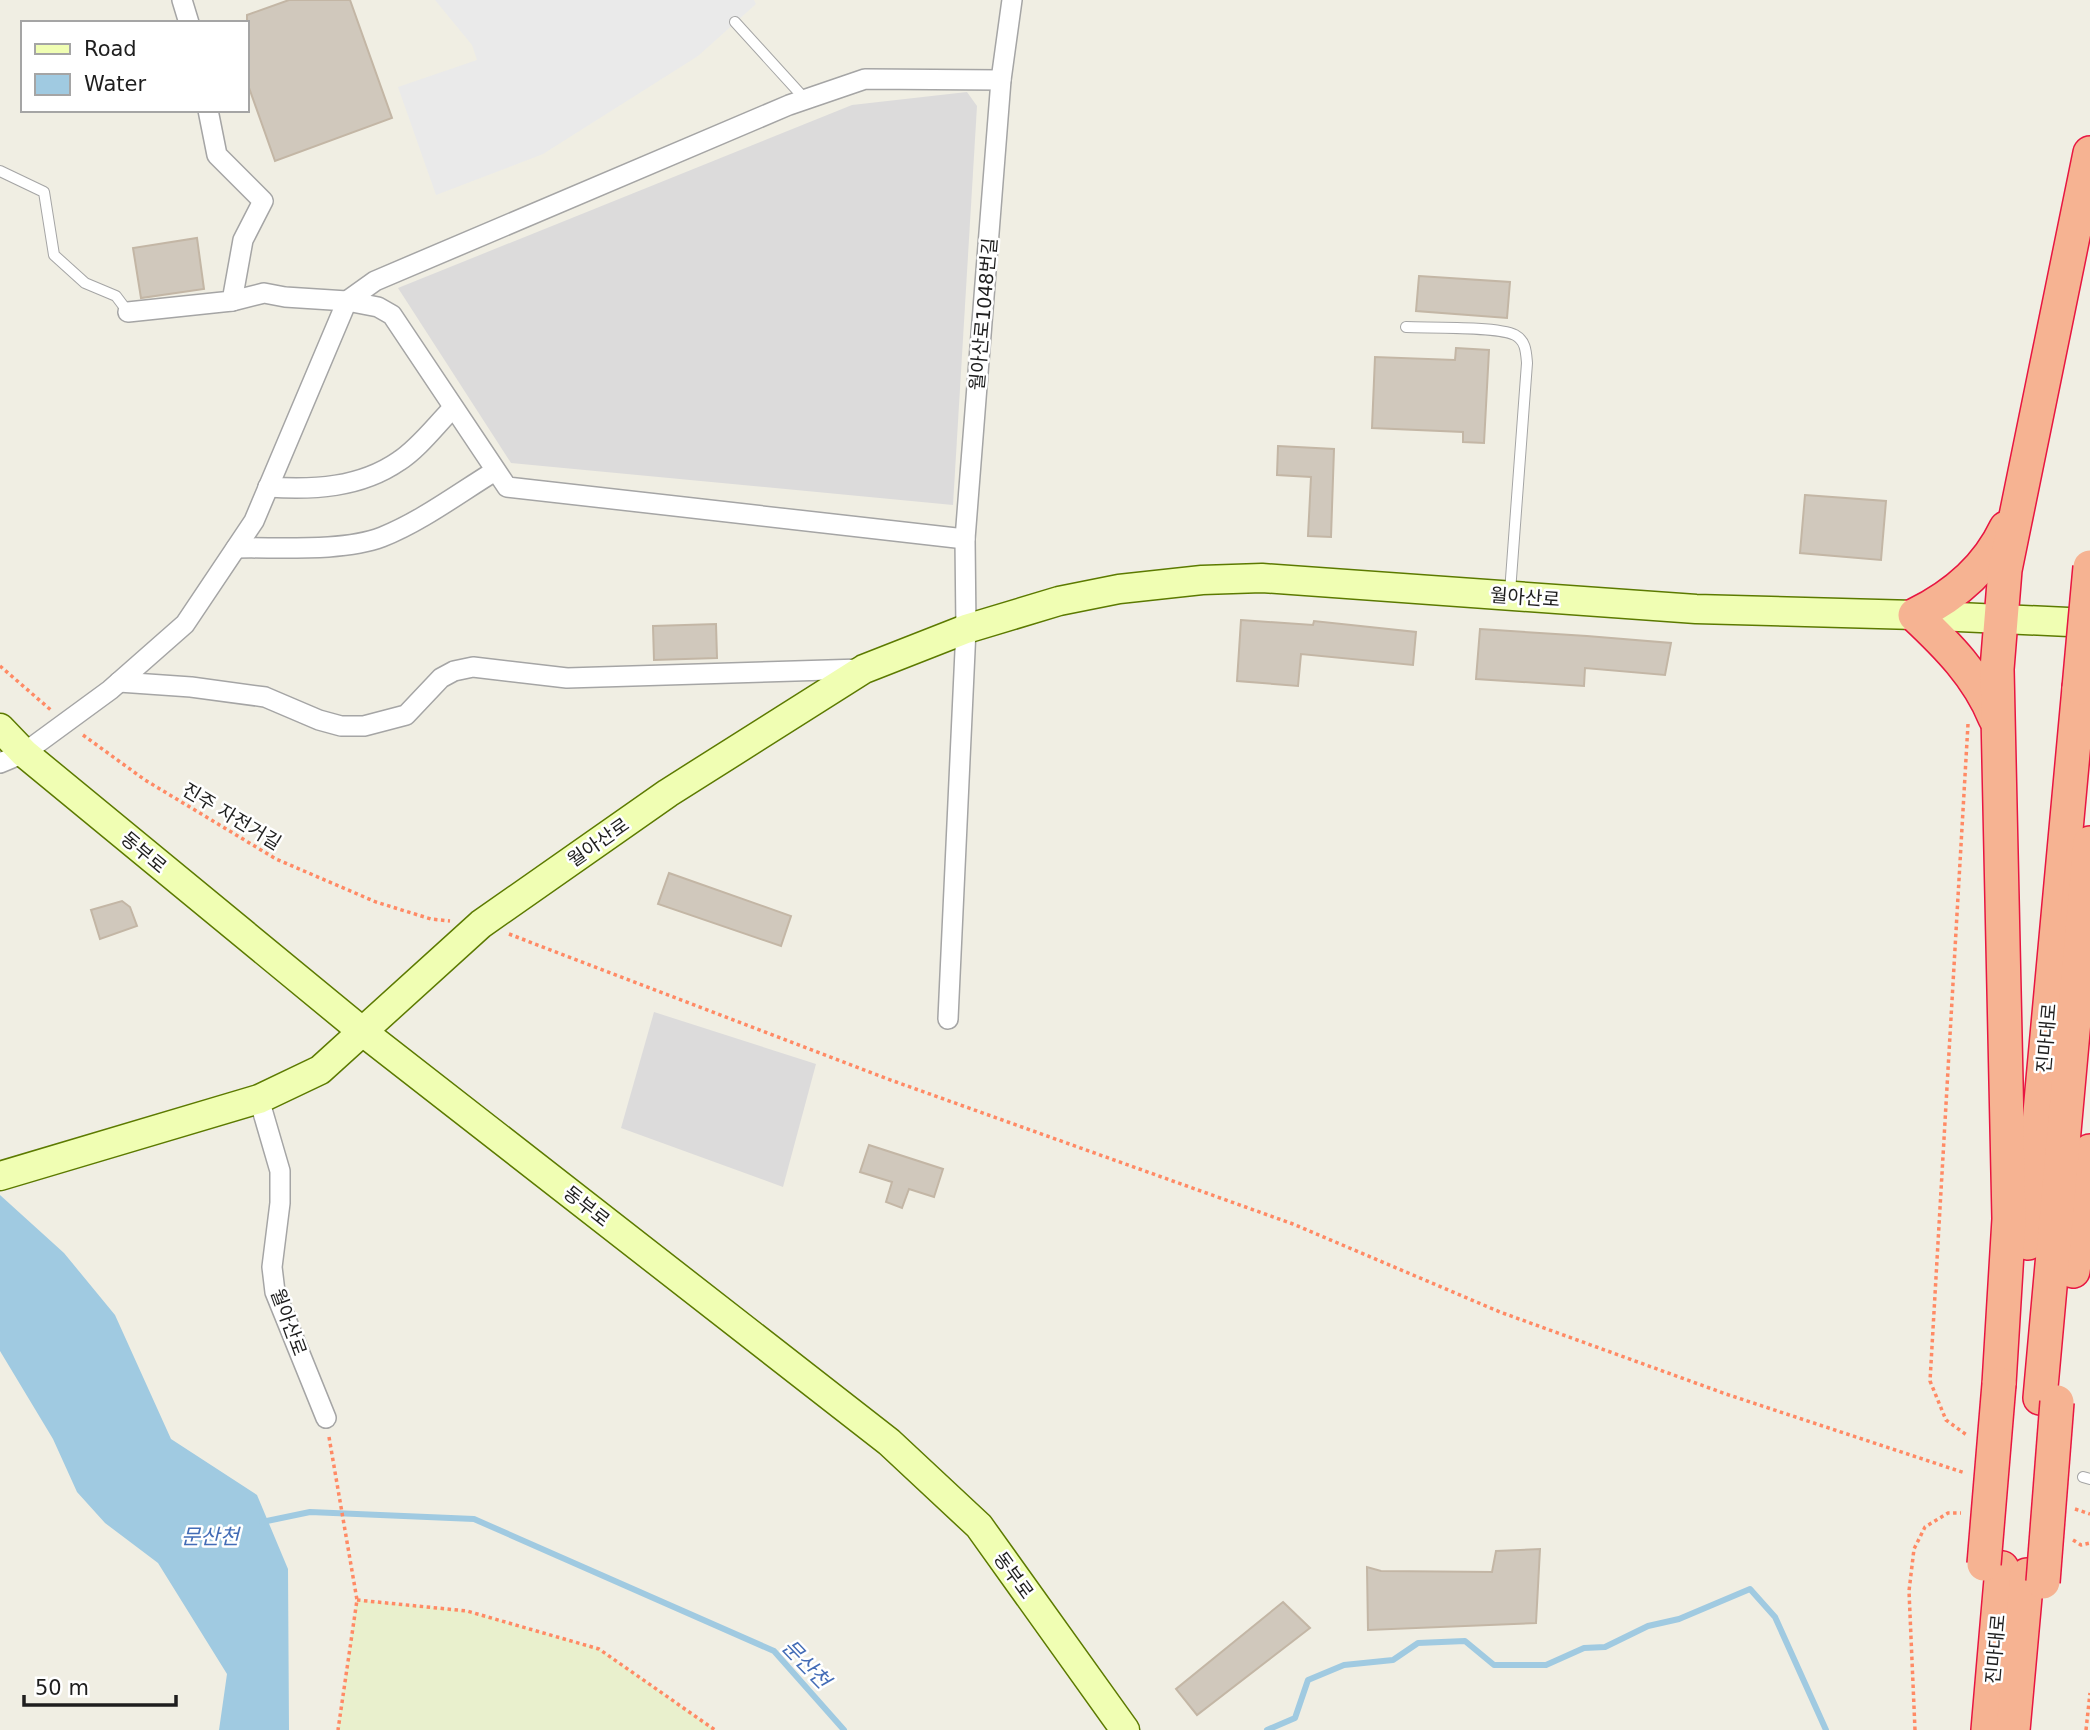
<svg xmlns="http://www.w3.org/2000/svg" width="2090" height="1730" font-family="'DejaVu Sans','Noto Sans KR',sans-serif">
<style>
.residential{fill:#dcdbdb}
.farmland{fill:#e9f0cd}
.parking{fill:#eaeaea}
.water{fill:#a0cae1}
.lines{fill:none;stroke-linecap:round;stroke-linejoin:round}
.stream{stroke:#a0cae1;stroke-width:6}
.building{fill:#d0c8bc;stroke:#c3b6a5;stroke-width:2}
.service-casing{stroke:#a5a5a5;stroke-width:12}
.minor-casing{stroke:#a5a5a5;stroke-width:22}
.secondary-casing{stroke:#5c7a00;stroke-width:31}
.trunk-casing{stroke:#e81641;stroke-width:36}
.path{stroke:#ff8a65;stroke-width:3.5;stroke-dasharray:3.5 3.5;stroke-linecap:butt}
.service{stroke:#fff;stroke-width:10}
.minor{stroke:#fff;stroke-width:19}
.secondary{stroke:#f0feb3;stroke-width:28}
.trunk{stroke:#f6b392;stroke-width:33}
.trunk-bridge-casing{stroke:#e81641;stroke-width:36;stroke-linecap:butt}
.trunk-bridge{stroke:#f6b392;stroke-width:33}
.labels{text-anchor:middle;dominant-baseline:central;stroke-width:5;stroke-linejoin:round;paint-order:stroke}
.street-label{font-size:19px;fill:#1e1e1e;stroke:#fff}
.water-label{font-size:21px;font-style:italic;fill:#436cb6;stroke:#fff}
</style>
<rect width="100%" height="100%" fill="#f0eee3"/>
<g class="residential">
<path d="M967,92l10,14 -24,399 -442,-42 -113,-175 454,-183z"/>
<path d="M654,1012l162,52 -33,123 -162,-59z"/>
</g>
<path class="farmland" d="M357,1600l110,11 132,38 116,81h-377z"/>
<path class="parking" d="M435,0h319l2,4 -58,52 -155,98 -107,41 -38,-108 79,-27 -5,-15z"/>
<path class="water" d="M0,1195l64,58 51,62 56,124 86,56 31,74 1,161h-70l8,-56 -69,-111 -53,-40 -28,-31 -24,-53 -53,-88z"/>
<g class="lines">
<g class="stream">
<path d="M262,1522l48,-10 164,7 300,132 70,79"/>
<path d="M1267,1730l28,-12 13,-38 36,-15 49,-5 25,-17 47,-2 29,24h52l38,-17 21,-1 43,-21 31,-7 71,-30 25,28 51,113"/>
</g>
</g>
<g class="building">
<path d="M289,0h61l42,118 -117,43 -28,-79v-67z"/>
<path d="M197,238l7,51 -63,9 -8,-50z"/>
<path d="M1419,276l91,6 -3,36 -91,-7z"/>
<path d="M1456,348l33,2 -5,93 -21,-1v-10l-91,-4 3,-71 80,3z"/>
<path d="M1278,446l56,3 -3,88 -23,-1 3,-59 -34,-2z"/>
<path d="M1805,495l81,6 -5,59 -81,-7z"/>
<path d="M1241,620l72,5 1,-4 102,11 -3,33 -112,-11 -3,32 -61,-5z"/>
<path d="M716,624l1,34 -63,2 -1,-34z"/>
<path d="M1480,629l107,7 84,7 -6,32 -80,-7 -1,18 -108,-7z"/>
<path d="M669,873l122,43 -10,30 -123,-42z"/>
<path d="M122,901l8,6 7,19 -37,13 -9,-29z"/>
<path d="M869,1145l74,24 -9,28 -25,-8 -7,19 -16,-6 6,-20 -32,-10z"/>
<path d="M1540,1549l-4,74 -168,7 -1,-63 14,4 111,1 4,-21z"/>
<path d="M1283,1602l27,26 -113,87 -21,-26z"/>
</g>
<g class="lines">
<defs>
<g id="service">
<path d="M735,22l70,77"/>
<path d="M0,171l44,21 10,63 31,28 31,13 12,16"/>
<path d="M1406,327c22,1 92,-1 109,8 11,6 11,17 12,28l-17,229"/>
<path d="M2083,1477l7,2"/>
</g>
<g id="minor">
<path d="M182,0l7,23"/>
<path d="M232,301l32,-8 21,4 62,4 31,6 14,8 115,172 458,52"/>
<path d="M128,312l104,-11 11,-61 20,-39 -46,-46 -9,-45"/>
<path d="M268,487c45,3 92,1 131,-26 20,-13 37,-36 54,-53"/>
<path d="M236,548c43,-1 107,4 146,-11 40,-16 77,-44 113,-66"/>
<path d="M119,682l72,5 74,10 54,23 22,6h23l42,-11 35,-37 13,-7 19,-4 94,11 294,-9"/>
<path d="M0,763l24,-10 86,-63 75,-66 69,-103 93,-220 28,-20 414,-176 76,-26 136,1"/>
<path d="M948,1019l18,-390 -1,-90 36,-459 11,-80"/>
<path d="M259,1099l21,72v32l-8,64 3,25 51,126"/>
</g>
<g id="secondary">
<path d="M0,728l24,25 339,279 526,410 90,84 146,204"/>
<path d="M0,1176l259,-77 61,-29 161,-146 187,-131 196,-124 102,-40 93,-28 60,-12 83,-9 60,-2 434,31 219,6 175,8"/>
</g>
<g id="trunk">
<path d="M1995,718c-17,-42 -48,-73 -80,-103 39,-19 72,-47 91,-87"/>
<path d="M2028,1243l51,-555"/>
<path d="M2073,1271l17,-120"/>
<path d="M1999,1384l10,-165 -12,-550 8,-99 85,-417"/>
<path d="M2040,1398l50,-555"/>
<path d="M1988,1730l14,-162"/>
<path d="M2013,1730l14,-155"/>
</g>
</defs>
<use href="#service" class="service-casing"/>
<use href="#minor" class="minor-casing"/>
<use href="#secondary" class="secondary-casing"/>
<use href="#trunk" class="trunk-casing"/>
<g class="path">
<path d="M0,666l52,45"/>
<path d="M1968,724l-38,657 16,39 22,16"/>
<path d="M83,735l62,45 131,79 100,43 55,17 19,2"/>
<path d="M509,934l376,144 408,146 207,88 226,82 239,79"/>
<path d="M329,1437l28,163 -19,130"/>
<path d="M2075,1509l15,5"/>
<path d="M2073,1540l8,5 9,-2"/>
<path d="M357,1600l110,11 132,38 116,81"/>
<path d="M1915,1730l-6,-139 5,-42 11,-22 23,-14h13"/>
<path d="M2086,1730l4,-37"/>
</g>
<use href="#service" class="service"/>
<use href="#minor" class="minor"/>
<use href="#secondary" class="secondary"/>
<use href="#trunk" class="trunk"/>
<defs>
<g id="trunk-bridge">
<path d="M2079,688l11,-121"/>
<path d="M1984,1564l15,-180"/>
<path d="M2043,1582l14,-180"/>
</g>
</defs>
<use href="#trunk-bridge" class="trunk-bridge-casing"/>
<use href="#trunk-bridge" class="trunk-bridge"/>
</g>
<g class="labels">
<g class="street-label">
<text transform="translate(983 314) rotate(-85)">월아산로1048번길</text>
<text transform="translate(1525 597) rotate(4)">월아산로</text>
<text transform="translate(232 816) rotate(31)">진주 자전거길</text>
<text transform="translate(598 842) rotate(-35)">월아산로</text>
<text transform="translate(144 852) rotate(40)">동부로</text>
<text transform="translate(2046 1038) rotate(-85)">진마대로</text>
<text transform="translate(587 1206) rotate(38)">동부로</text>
<text transform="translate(289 1322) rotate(70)">월아산로</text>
<text transform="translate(1014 1575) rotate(54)">동부로</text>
<text transform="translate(1995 1649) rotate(-85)">진마대로</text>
</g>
<g class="water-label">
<text x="210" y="1537">문산천</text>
<text transform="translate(806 1664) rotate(46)">문산천</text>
</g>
</g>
<rect x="21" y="21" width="228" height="91" fill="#ffffff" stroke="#a5a5a5" stroke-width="2"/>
<rect x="35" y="44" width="35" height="10" fill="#f0feb3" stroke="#a5a5a5" stroke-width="2"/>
<text x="84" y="56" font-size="21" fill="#1e1e1e">Road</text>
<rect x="35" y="74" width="35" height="21" fill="#a0cae1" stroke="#a5a5a5" stroke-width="2"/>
<text x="84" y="91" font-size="21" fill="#1e1e1e">Water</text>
<path d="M24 1695v10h152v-10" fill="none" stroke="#1e1e1e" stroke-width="3.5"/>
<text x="35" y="1695" font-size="21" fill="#1e1e1e" stroke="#ffffff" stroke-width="5" paint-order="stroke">50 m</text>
</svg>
